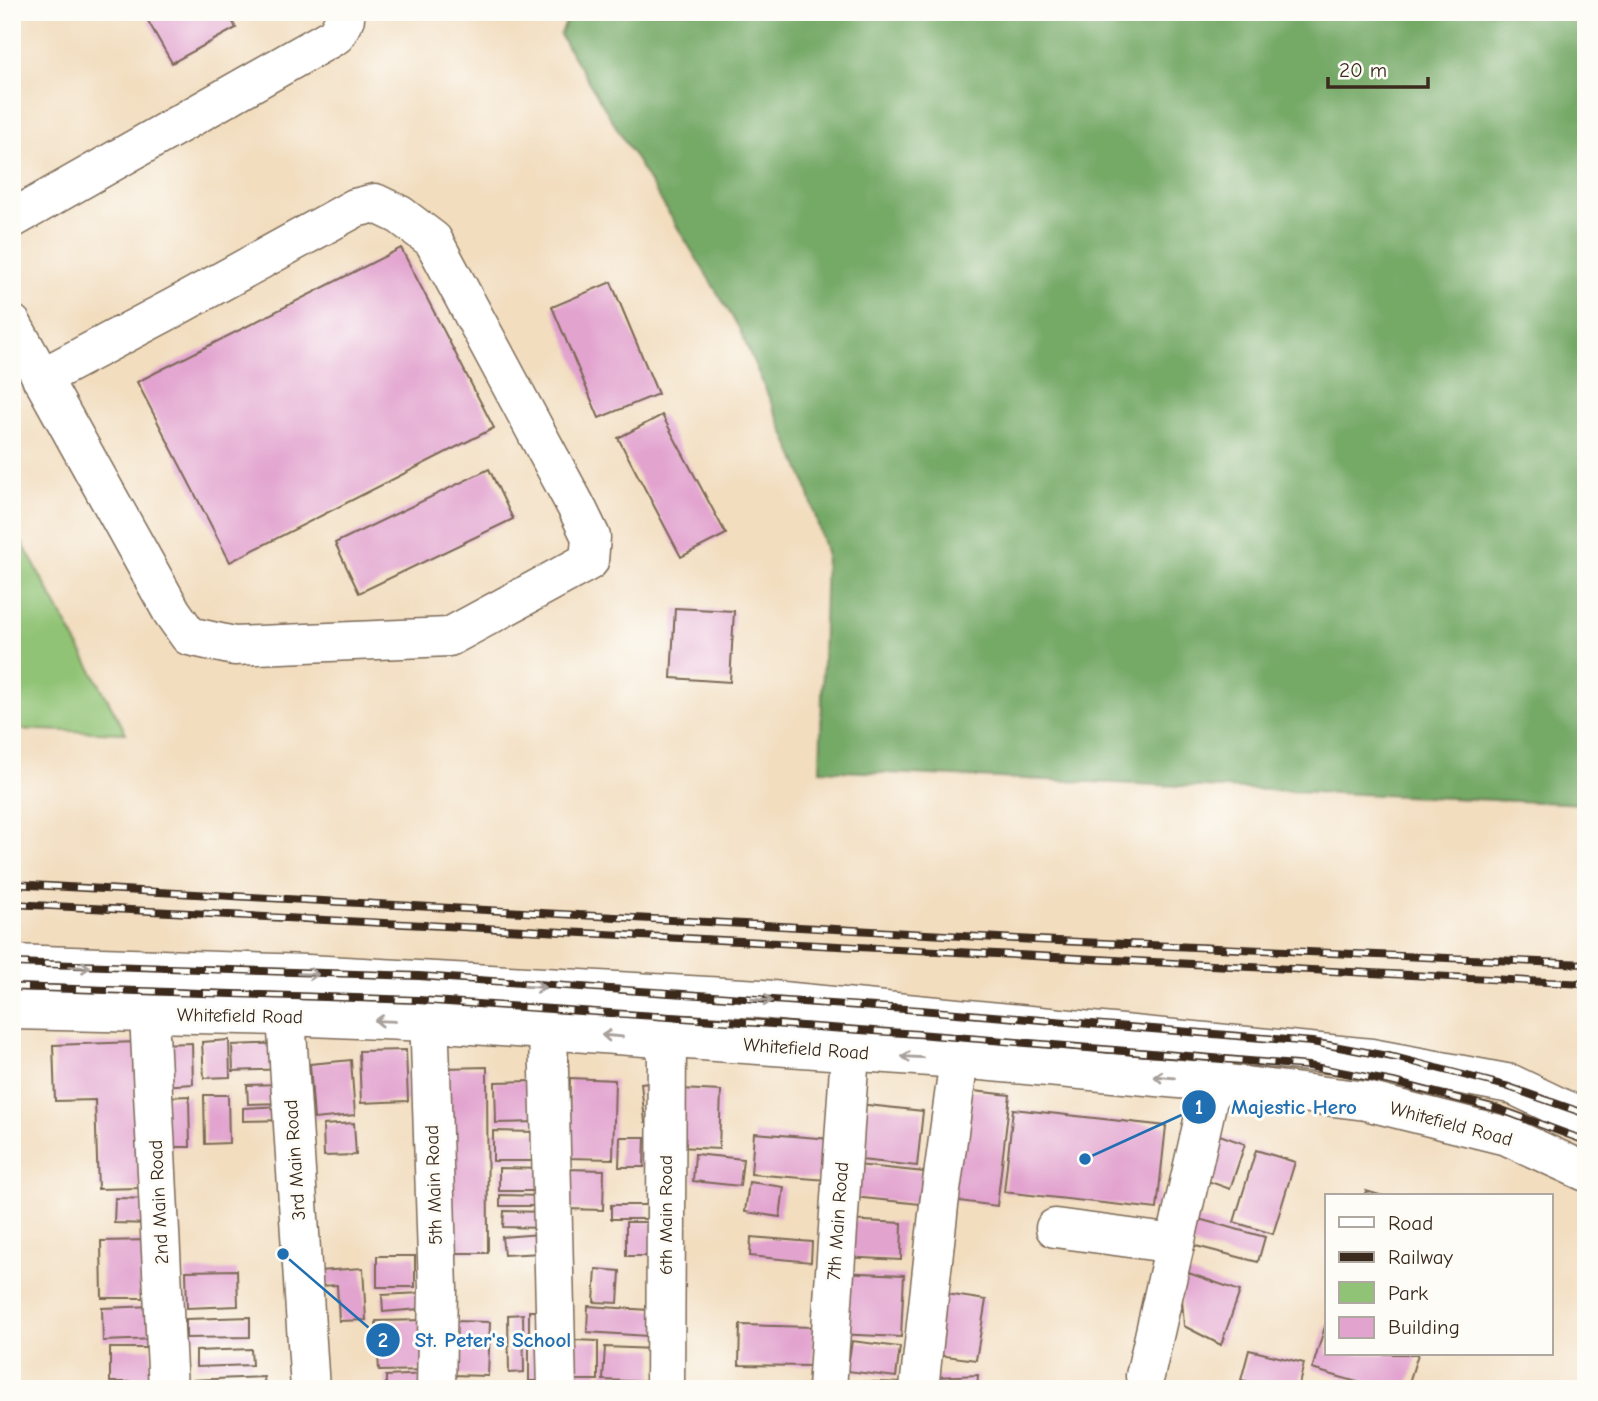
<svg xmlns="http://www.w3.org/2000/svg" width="1598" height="1401" font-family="'Comic Neue',sans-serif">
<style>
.green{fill:#90c375;stroke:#66764a;stroke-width:2}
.forest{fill:#74a966;stroke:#586a42;stroke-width:2}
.building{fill:#e2a3cf}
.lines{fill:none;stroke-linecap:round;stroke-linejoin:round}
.minor-casing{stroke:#7b6956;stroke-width:41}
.major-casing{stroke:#7b6956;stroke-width:41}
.minor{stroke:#fff;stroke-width:38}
.major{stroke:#fff;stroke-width:38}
.rail-casing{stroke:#3b2a1e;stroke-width:8}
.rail{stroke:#fdfcf7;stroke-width:5;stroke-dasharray:16;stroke-linecap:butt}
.oneway{stroke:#a79f9a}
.labels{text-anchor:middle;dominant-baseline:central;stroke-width:6;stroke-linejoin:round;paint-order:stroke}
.street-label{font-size:19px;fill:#3b2a1e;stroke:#fdfcf7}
.leader{fill:none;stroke:#1f6fb2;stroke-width:2.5}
.callout-dot{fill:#1f6fb2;stroke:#fdfcf7;stroke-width:2.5}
.mark-label{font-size:21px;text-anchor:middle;font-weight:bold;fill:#fff}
.callout-label{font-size:21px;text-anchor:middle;font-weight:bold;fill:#1f6fb2;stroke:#fdfcf7;stroke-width:6;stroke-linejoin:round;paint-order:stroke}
</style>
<rect width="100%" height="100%" fill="#fdfcf7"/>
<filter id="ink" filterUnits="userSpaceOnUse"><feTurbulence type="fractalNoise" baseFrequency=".0143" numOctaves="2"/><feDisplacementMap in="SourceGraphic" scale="14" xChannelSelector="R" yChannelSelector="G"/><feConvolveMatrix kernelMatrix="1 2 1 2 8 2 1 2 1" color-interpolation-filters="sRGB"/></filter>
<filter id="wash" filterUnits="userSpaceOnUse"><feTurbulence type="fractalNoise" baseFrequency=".00686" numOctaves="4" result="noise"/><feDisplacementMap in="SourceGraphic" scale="28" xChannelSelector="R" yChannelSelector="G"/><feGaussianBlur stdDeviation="1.57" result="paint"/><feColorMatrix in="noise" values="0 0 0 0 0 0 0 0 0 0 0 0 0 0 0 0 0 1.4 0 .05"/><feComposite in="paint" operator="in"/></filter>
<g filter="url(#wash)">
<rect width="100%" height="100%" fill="#f2ddbf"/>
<path class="green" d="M12,524l114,209 -114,-4z"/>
<path class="forest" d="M571,12h1015v792l-766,-34 6,-218 -21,-71 -66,-153 -179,-293z"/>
<g id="blocks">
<g class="building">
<path d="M164,12h64l8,16 -64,35 -24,-42z"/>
<path d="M401,248l93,180 -264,134 -93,-180z"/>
<path d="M611,282l47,112 -59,24 -47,-111z"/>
<path d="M662,415l64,119 -45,23 -63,-119z"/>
<path d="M489,469l24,50 -154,74 -24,-50z"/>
<path d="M675,608l59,3 -4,71 -59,-4z"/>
<path d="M229,1040l1,37 -26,1 -2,-36z"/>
<path d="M137,1042l4,146 -43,1 -3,-89 -40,1 -2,-56z"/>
<path d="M192,1043l1,41 -33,2 -1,-42z"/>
<path d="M285,1043l1,26 -53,2 -1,-26z"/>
<path d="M406,1050l2,51 -47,2 -2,-52z"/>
<path d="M351,1060l4,55 -41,4 -4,-55z"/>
<path d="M487,1067l1,186h-44l-1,-185z"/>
<path d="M570,1078l45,2 -2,79 -45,-1z"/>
<path d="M534,1081l1,41 -39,1 -1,-41z"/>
<path d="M658,1081l3,40 -16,1 -4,-39z"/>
<path d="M282,1084l1,19 -35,1 -1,-19z"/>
<path d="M680,1089l41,2 -2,58 -41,-2z"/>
<path d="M964,1090l46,5 -13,111 -46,-6z"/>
<path d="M204,1095h24l1,48 -24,1z"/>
<path d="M189,1096l1,51h-24l-1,-50z"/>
<path d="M858,1104l65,7 -6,55 -65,-7z"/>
<path d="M284,1106v14l-41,1v-13z"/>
<path d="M1013,1109l153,17 -9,83 -153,-17z"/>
<path d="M354,1123l2,32 -32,1 -1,-31z"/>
<path d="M493,1131l45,1 -1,29h-44z"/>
<path d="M754,1133l77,6 -4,41 -76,-6z"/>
<path d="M1214,1133l31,11 -15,45 -31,-11z"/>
<path d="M620,1137h25l-1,30h-25z"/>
<path d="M1256,1150l39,12 -22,72 -39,-12z"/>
<path d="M695,1154l48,5 -3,27 -47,-5z"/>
<path d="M857,1165l67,7 -4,32 -66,-7z"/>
<path d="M499,1168l45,1 -1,22h-44z"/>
<path d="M567,1169l37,1 -1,40 -37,-1z"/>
<path d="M749,1182l35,5 -4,30 -35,-5z"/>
<path d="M1366,1191l17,5h-19z"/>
<path d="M500,1195l43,1v10h-43z"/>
<path d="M115,1198l39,1v25l-40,-1z"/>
<rect x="611" y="1205" width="36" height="14"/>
<path d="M504,1211l40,1v16l-41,-1z"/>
<path d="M1191,1217l74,20 -7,25 -74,-19z"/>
<path d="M845,1220l57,3 -1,37 -57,-3z"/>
<rect x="626" y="1222" width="34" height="34"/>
<path d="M540,1234l2,19 -38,2 -2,-18z"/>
<path d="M751,1237l61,5 -1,20 -61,-6z"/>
<path d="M149,1240l1,58h-48l-1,-57z"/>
<rect x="377" y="1256" width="38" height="31"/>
<path d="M363,1268l3,52 -27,1 -2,-36 -17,1 -1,-15z"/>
<path d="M596,1269l24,2 -2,32 -24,-1z"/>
<path d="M237,1270l1,36 -51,2 -1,-37z"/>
<path d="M1180,1270l60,21 -19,54 -37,-19z"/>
<path d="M839,1272l65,3 -3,62 -64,-3z"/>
<path d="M421,1293l-1,16 -37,3 -1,-17z"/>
<path d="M940,1293l46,7 -10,60 -46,-6z"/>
<path d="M155,1306l1,33 -53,2 -1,-33z"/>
<path d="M588,1306l76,5 -1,26 -76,-5z"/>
<rect x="529" y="1311" width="17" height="70"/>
<path d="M523,1314l1,58 -15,1 -1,-58z"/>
<path d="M250,1317v20l-64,1v-19z"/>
<path d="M426,1320l4,50 -51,1 -3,-50z"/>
<path d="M453,1321l37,1 -2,54 -36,-1z"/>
<path d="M1326,1323l1,31h91l-11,35h-26l-69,-20z"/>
<path d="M740,1325l74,2 -1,39 -74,-1z"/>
<path d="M573,1340l25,1v39h-27z"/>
<path d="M852,1341l48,6 -4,30 -49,-6z"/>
<path d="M605,1347l49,2 -2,33 -49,-2z"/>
<rect x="110" y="1348" width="41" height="34"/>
<path d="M251,1349l1,16 -56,2v-16z"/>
<path d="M1249,1350l55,13 -6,26h-21l-36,-9z"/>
<path d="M1586,1371v18h-10z"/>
<path d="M428,1374v15h-42v-13z"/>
<path d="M978,1375l-1,14h-46l5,-12z"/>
<path d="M264,1377l1,12h-74v-9z"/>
<path d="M840,1381l67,2 -1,6h-66z"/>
<path d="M610,1384l31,3 -1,2h-31z"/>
</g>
</g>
</g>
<g filter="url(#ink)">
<use href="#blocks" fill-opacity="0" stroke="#7b6956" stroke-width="2"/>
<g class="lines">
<defs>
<g id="minor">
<path d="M12,219l324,-184 9,-17 -1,-6"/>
<path d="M12,324l160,288 17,24 45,10 215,-9 140,-76 2,-24 -13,-27 -145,-270 -33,-25 -25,-12 -20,5 -180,99 -134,71"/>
<path d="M428,981l10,308 -2,100"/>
<path d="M149,1015l19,374"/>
<path d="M286,1016l24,373"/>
<path d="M548,1031l9,358"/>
<path d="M1055,1228l120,16"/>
<path d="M1145,1376l67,-294 3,-33"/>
<path d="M665,1389l2,-349"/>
<path d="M827,1389l23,-336"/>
<path d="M919,1389l20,-184 20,-146"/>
</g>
<g id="major">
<path d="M12,964l296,10 453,25 610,59 140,26 75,36"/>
<path d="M12,1010l274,6 143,6 530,37 253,23 154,19 141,35 79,36"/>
</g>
</defs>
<use href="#minor" class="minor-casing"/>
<use href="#major" class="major-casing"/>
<use href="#minor" class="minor"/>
<use href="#major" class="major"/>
<defs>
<g id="rail">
<path d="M12,884l1023,56 551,24"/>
<path d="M12,904l1574,80"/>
<path d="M12,963l407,13 501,34 392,32 86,16 108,28 80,28"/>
<path d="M12,987l406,13 500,34 391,32 84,16 106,27 87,32"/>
</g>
</defs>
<use href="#rail" class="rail-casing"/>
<use href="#rail" class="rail"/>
</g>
<defs><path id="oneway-shaft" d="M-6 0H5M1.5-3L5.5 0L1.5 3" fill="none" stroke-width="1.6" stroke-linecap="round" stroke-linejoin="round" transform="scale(1.75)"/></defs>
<g class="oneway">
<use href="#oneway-shaft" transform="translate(80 967) rotate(2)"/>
<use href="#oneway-shaft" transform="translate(308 974) rotate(2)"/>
<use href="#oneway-shaft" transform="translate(535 987) rotate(3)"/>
<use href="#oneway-shaft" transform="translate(762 1000) rotate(5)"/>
<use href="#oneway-shaft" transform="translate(385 1021) rotate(-178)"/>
<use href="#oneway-shaft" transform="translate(612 1036) rotate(-175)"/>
<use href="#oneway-shaft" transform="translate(912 1057) rotate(-177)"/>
<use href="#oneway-shaft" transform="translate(1164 1077) rotate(-175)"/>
</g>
</g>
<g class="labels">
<g class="street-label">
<text transform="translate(240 1016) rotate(1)">Whitefield Road</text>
<text transform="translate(806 1049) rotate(4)">Whitefield Road</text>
<text transform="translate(1451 1124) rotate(15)">Whitefield Road</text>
<text transform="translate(295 1160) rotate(-94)">3rd Main Road</text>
<text transform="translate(434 1185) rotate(-92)">5th Main Road</text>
<text transform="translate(159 1202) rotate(-93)">2nd Main Road</text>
<text transform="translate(666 1215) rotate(-90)">6th Main Road</text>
<text transform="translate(838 1221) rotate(-86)">7th Main Road</text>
</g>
</g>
<path class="leader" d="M1085 1159L1199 1107M283 1254L383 1340"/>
<g class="callout-dot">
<circle cx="1085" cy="1159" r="7"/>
<circle cx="283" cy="1254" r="7"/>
<circle cx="1199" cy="1107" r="18"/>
<circle cx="383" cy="1340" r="18"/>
</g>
<g class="mark-label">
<text x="1199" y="1114">1</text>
<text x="383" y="1347">2</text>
</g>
<g class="callout-label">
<text x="1294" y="1114">Majestic Hero</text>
<text x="493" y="1347">St. Peter's School</text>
</g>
<rect width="1598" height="1401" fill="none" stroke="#fdfcf7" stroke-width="42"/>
<rect x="1325" y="1194" width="228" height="161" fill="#fdfcf7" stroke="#afa8a0" stroke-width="2"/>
<rect x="1339" y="1217" width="35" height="10" fill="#ffffff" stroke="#afa8a0" stroke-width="2"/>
<text x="1388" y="1230" font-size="21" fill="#3b2a1e">Road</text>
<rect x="1339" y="1252" width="35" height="10" fill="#3b2a1e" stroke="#afa8a0" stroke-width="2"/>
<text x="1388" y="1264" font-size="21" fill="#3b2a1e">Railway</text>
<rect x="1339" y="1282" width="35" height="21" fill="#90c375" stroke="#afa8a0" stroke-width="2"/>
<text x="1388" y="1300" font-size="21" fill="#3b2a1e">Park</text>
<rect x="1339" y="1317" width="35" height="21" fill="#e2a3cf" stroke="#afa8a0" stroke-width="2"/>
<text x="1388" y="1334" font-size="21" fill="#3b2a1e">Building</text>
<path d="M1328 77v10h100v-10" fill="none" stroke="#3b2a1e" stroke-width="3.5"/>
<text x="1339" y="77" font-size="21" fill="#3b2a1e" stroke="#fdfcf7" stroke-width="5" paint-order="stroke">20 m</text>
</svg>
